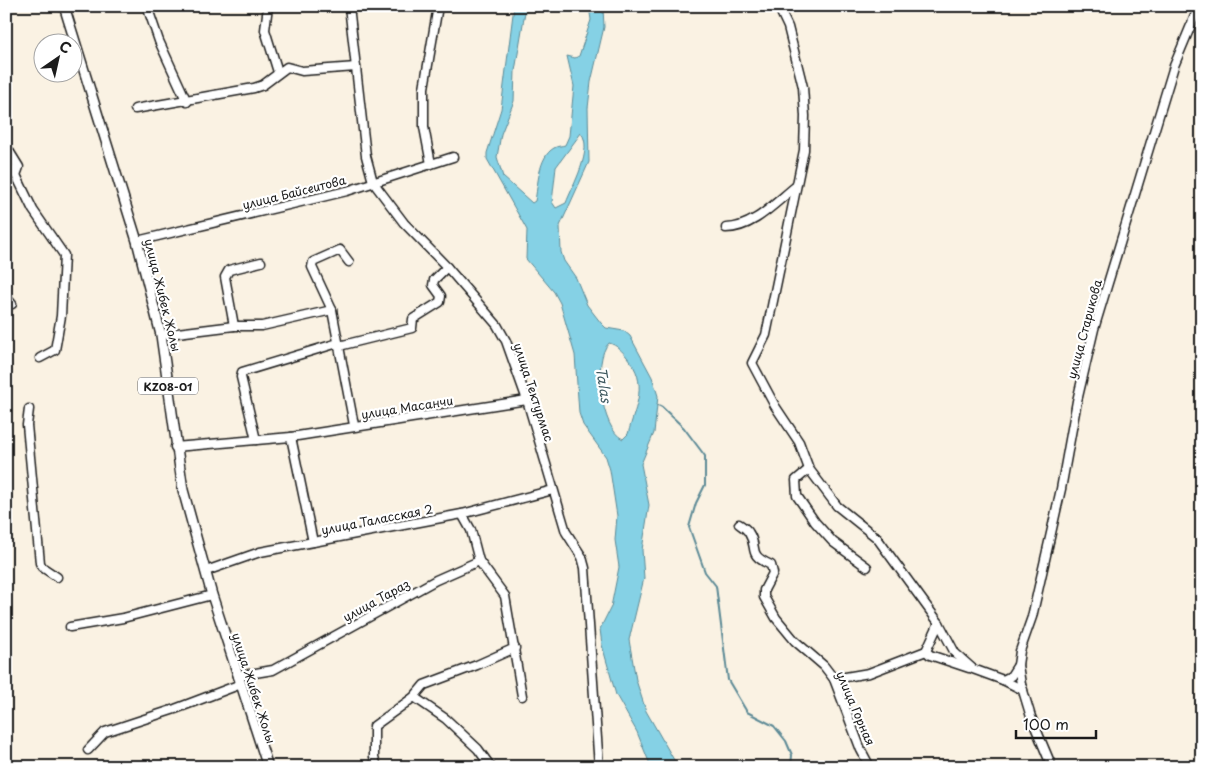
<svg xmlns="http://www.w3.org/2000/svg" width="1208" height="773" font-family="'Playpen Sans',sans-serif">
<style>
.water{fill:#85d1e5;stroke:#5b8995;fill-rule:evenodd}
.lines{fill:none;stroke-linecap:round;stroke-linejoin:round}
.stream{stroke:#5b8995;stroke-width:2}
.minor-casing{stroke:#1c1c1c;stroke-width:11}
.major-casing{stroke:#1c1c1c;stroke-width:12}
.minor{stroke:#fff;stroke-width:8}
.major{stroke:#fff;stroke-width:9}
.labels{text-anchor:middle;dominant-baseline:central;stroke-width:4.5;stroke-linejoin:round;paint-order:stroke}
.shield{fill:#fff;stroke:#606060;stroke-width:1}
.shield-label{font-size:11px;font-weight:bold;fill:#1c1c1c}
.street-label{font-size:12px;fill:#1c1c1c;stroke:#fff}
.water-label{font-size:14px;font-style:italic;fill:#415b62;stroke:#fff}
</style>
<rect width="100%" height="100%" fill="#faf2e3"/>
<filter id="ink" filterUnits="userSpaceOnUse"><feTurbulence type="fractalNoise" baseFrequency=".02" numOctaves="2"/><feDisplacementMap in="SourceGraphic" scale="10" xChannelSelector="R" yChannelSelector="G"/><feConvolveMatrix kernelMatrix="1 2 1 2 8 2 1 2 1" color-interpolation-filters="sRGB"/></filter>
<g filter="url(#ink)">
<path class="water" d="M514,6h12l-11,65 -1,30 -13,33 -4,23 6,20 29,26 3,-2c3,-15 3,-44 19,-53 3,-2 8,-2 11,-3l4,-9 5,-50 -7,-30 8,2 4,-2 12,-36 -2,-14h13l1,2 1,19 -13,55 -3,26 1,54 -29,64 1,26 3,9 12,17 11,27 14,18 5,5 18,3 6,5 22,41 6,19 -4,37 -13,31 8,41 -7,45 2,28 -15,62 7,40 10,31 32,56h-27l-14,-35 -21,-37 -14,-50 -2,-16 11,-22 8,-40 -4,-27 2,-24 -7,-46 -4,-13 -23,-32 -4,-12 -4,-58 -15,-52 -6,-11 -28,-33 1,-29 -40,-71v-6l14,-44zM581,133c13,16 -9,54 -15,70l-10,5 -4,-6 4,-35zM609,343c8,2 13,8 18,14 22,27 9,47 1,77l-5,5c-22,-9 -31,-80 -14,-96z"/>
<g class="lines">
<path class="stream" d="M658,405l4,2 22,21 21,28v29l-9,18 -7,24 16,45 11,14 12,94 19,32 27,14 12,15 6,14 -1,12"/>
<defs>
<g id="minor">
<path d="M147,6l12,35 28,61"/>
<path d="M268,6l-3,24 13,42"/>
<path d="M349,6l17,150 7,26 31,41 43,44 50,58 9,16 21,59 39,132 16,25 3,11 14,199"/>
<path d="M778,6l10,21 15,60 2,29 -1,34 -38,185 -14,28 23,43 24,36 10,27 28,37 40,32 62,85 16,30 18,16 30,11 8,-4 7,-11"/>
<path d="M6,81v7"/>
<path d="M135,109l119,-21 9,-3 24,-18 15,4 54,-4"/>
<path d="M6,146l13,21 -3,8"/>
<path d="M6,162l10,13 17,35 31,45 -3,61 -6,34 -15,8"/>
<path d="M431,164l-7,-37v-39l14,-82"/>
<path d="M726,228c27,0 50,-26 69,-41"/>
<path d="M137,241l210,-50 106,-34"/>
<path d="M349,262l-9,-12 -27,12 -1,5 20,43 22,115"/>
<path d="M6,297l6,7"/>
<path d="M234,326l-9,-49 4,-7 32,-8"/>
<path d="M161,335l73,-9h28l70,-16"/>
<path d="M339,346l73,-18 1,-9 27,-17 1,-6 -8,-11 1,-5 13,-13"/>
<path d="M29,409l-2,16 13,138 2,4 15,10"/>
<path d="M291,437l22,105"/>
<path d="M256,440l-15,-63 1,-5 96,-29"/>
<path d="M175,447l116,-10 236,-37"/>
<path d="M809,469l-13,11 1,16 18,26 18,20 34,25"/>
<path d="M739,524c3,2 8,5 10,9 10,16 -3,21 22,32l2,8 -9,17v7l12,21 19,23 29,25 10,13 27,71 9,17"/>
<path d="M479,561l26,35 17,100"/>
<path d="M206,571l54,-19 202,-38 91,-24"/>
<path d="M70,627l53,-9 89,-23"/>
<path d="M926,651l13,-28"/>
<path d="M238,676l35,-6 163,-90 43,-19 -8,-31 -9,-16"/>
<path d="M834,679l35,-6 57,-22 4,4 39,13"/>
<path d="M1003,680l20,10"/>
<path d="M88,750l17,-18 70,-23 66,-25"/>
<path d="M377,767l-3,-10v-31l40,-29"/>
<path d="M491,767l-13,-18 -32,-30 -32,-22 10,-12 53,-20 38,-17"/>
<path d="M1052,767l-21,-50 -10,-33 -3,-19 2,-14 12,-34 29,-128 16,-88 17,-72 80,-263 25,-60"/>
</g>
<path id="major" d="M64,6l73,235 24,94 22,155 29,105 56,172"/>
</defs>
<use href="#minor" class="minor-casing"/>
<use href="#major" class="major-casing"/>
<use href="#minor" class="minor"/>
<use href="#major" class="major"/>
</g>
</g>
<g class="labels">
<rect class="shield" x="138" y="377.5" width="60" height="17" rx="4"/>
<g class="shield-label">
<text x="168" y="386">KZ08-01</text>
</g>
<g class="street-label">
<text transform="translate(294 192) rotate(-14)">улица Байсеитова</text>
<text transform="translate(163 295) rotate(76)">улица Жибек Жолы</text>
<text transform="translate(1084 329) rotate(-75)">улица Старикова</text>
<text transform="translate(534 392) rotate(72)">улица Тектурмас</text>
<text transform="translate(407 407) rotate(-9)">улица Масанчи</text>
<text transform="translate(377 519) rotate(-11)">улица Таласская 2</text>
<text transform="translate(376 600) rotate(-29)">улица Тараз</text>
<text transform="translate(254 688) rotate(72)">улица Жибек Жолы</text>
<text transform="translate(856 708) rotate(67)">улица Горная</text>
</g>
<g class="water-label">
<text transform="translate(604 385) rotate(81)">Talas</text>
</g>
</g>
<rect width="1208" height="773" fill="none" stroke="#fff" stroke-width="25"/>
<rect x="12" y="12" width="1183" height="748" fill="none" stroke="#1c1c1c" stroke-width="2" filter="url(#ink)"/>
<g transform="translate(58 58) rotate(34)"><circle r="24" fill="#ffffff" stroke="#a4a4a4"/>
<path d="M0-4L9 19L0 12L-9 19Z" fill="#1c1c1c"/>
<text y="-8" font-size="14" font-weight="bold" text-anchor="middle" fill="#1c1c1c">С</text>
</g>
<path d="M1016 730v8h80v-8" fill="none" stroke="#1c1c1c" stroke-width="2.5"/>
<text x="1023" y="730" font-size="15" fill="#1c1c1c" stroke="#ffffff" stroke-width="4" paint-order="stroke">100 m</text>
</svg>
